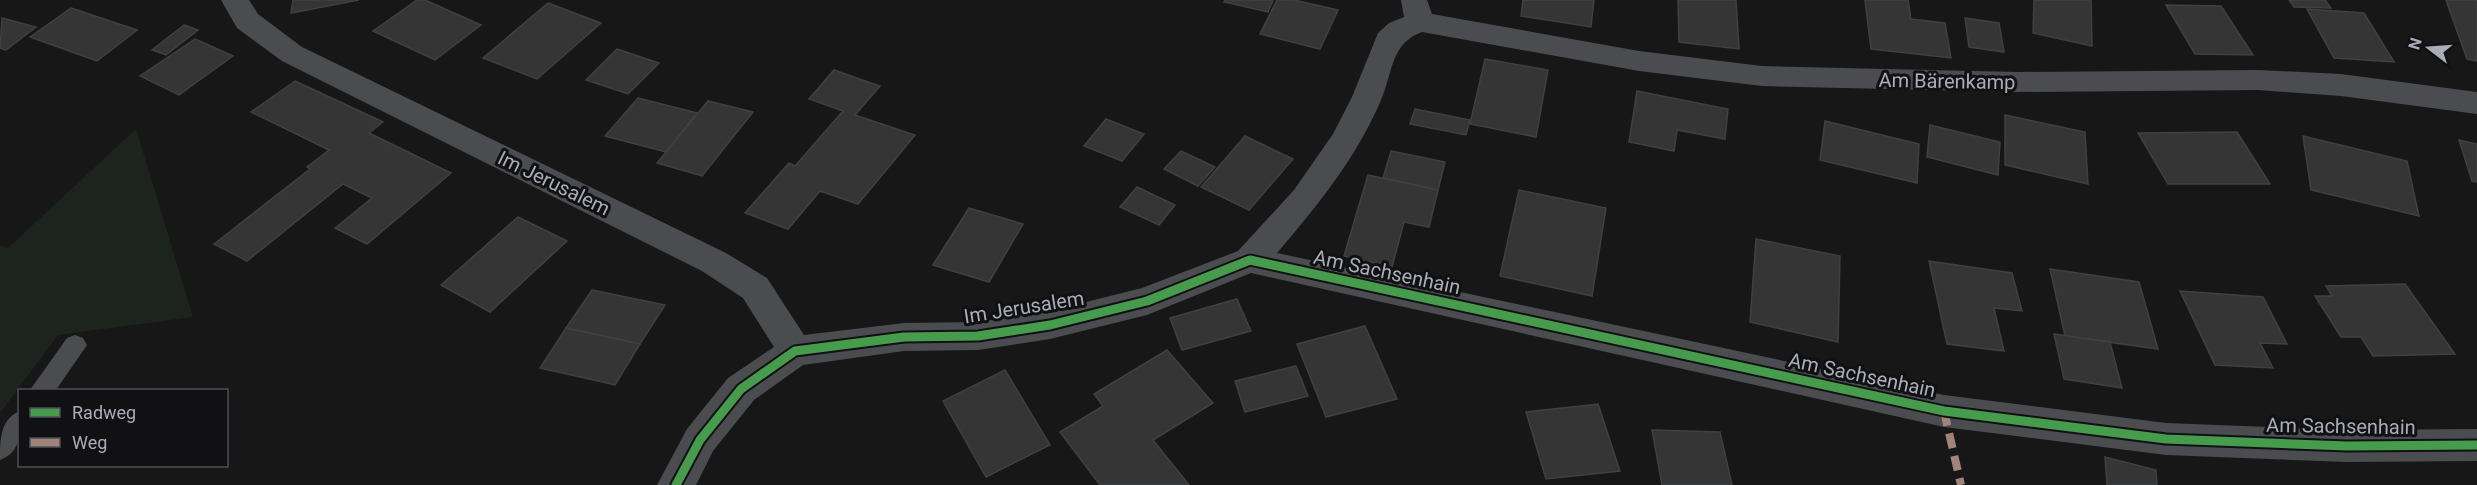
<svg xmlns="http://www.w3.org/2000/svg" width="2477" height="485" font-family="Roboto,sans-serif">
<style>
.green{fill:#1d241e}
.building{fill:#353536;stroke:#3f4043;stroke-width:1.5}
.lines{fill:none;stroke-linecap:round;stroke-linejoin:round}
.service{fill:#4b4c50;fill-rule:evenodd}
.minor{fill:#4b4c50;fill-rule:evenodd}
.quiet{stroke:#a18479;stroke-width:8;stroke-dasharray:15 8;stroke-linecap:butt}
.cycleway-casing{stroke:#111113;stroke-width:13}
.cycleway{stroke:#469c4c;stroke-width:9}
.labels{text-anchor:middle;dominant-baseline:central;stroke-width:6;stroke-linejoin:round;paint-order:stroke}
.street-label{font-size:20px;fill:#a8adb8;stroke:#111113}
</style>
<rect width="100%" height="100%" fill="#171717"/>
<path class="green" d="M136,129l57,188 -135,18 -58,78v-168l8,3z"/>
<g class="building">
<path d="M293,0h66l-68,13z"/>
<path d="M417,0h8l56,25 -46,35 -62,-29z"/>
<path d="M1225,0h48l-5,12 -44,-10z"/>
<path d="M1277,0h17l44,10 -18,39 -60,-15z"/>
<path d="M1523,0h71l-3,27 -70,-11z"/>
<path d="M1678,0h58l3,49 -60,-7z"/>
<path d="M1865,0h43l3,19 34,4 6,35 -80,-9z"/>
<path d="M2034,0h57l1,46 -59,-13z"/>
<path d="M2289,0h36l6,8 -37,-1z"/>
<path d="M2446,0h31v61l-10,-2z"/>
<path d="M548,3l53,20 -64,56 -54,-21z"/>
<path d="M2166,5l55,1 32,49 -58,-1z"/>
<path d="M71,8l66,22 -40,31 -67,-24z"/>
<path d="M2307,9l57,4 30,49 -60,-4z"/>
<path d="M2,18l34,9 -30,23 -6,-2z"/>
<path d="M1965,18l34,5 5,29 -35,-5z"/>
<path d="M184,25l14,5 -32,25 -14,-5z"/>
<path d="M195,39l38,17 -54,39 -39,-19z"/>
<path d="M617,49l42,14 -31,31 -42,-14z"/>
<path d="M1485,59l63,11 -12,67 -66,-13z"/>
<path d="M834,70l46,16 -25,29 60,20 -57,69 -38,-13 -32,38 -43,-16 44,-50 6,3 48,-55 -34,-12z"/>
<path d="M295,81l88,41 -14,11 82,40 -84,71 -32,-16 37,-30 -29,-14 -96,77 -33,-17 96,-75 -3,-2 22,-17 -78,-38z"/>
<path d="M1637,91l91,18 -3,30 -48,-9 -3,21 -45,-9z"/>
<path d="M638,98l59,15 -31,39 -61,-16z"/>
<path d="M708,101l45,11 -51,64 -45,-13z"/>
<path d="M1415,109l55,11 -4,15 -56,-11z"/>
<path d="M2005,115l80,17 3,52 -83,-19z"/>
<path d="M1106,119l38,15 -22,27 -38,-15z"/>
<path d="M1825,121l94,23 -2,39 -97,-23z"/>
<path d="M1930,125l70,17 -2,33 -71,-18z"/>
<path d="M2237,132l33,52h-102l-30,-51z"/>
<path d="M1245,136l48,23 -44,51 -48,-23z"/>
<path d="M2303,136l104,25 12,55 -108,-26z"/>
<path d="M2459,140l18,4v38l-5,-1z"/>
<path d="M1181,151l34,16 -17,19 -34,-17z"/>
<path d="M1391,151l54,11 -7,28 -55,-12z"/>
<path d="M1368,175l70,15 -9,37 -25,-5 -12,45 -48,-11z"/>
<path d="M1137,187l38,18 -16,20 -39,-18z"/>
<path d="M1519,190l87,18 -14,88 -92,-20z"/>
<path d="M969,208l54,16 -34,58 -56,-17z"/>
<path d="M518,217l49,24 -77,71 -49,-27z"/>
<path d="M1756,239l84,17 -2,86 -88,-20z"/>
<path d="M1929,261l83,12 10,38 -28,-3 10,43 -57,-7z"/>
<path d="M2050,269l89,13 19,67 -93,-13z"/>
<path d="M2405,284l50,70 -82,2 -12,-19h-20l-26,-41h17l-6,-10z"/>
<path d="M592,290l73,15 -25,39 -74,-16z"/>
<path d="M2180,291l83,6 24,47 -27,-1 13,25 -58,-3z"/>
<path d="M1237,299l14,32 -69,19 -12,-32z"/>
<path d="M1365,326l32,73 -71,18 -29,-73z"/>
<path d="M566,328l74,16 -25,41 -75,-17z"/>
<path d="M2054,334l56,8 12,46 -58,-9z"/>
<path d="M1167,350l46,53 -60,37 36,45h-89l-40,-53 43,-26 -9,-12z"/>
<path d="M1296,366l12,30 -63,16 -10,-31z"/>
<path d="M1005,370l45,75 -64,32 -43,-76z"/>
<path d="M1598,404l22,67 -74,8 -20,-67z"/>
<path d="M1652,430l68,2 12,53h-70z"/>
<path d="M2105,457l51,13 1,15h-50z"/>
</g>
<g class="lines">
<g class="service">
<path d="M75,335l8,3 4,7 -31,45h-26l37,-52z"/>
<path d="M20,411c0,21 2,41 -20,49 0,-20 0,-41 20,-49z"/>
</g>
<path class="minor" d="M221,0h28l9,14 44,33 424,206 41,25 37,57 100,-12 74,-1 72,-11 92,-23 96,-37 56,-61 39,-56 19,-37 26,-64 11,-10 15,-6 -3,-17h26l5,14 207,37 123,15 255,6 241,-2 83,4 136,18v22l-136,-18 -83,-6 -241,2 -255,-6 -123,-15 -217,-39c-30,11 -29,37 -39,63 -24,60 -65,110 -106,158l667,142 222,28 181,7 130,-1v32l-130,1 -181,-7 -222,-28 -693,-154 -104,42 -97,24 -72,11 -74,1 -101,14 -49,35 -41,51 -17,34h-39l30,-56 41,-51 46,-31 -31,-49 -41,-27 -420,-210 -45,-33z"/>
<path class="quiet" d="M1944,411l17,74"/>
<defs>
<path id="cycleway" d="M676,485l24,-45 41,-51 54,-38 109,-14 74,-1 72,-11 97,-24 103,-41 694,151 222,28 181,7 130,-1"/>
</defs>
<use href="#cycleway" class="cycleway-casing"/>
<use href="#cycleway" class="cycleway"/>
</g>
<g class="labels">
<g class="street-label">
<text transform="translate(1947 81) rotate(1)">Am Bärenkamp</text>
<text transform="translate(554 183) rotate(26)">Im Jerusalem</text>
<text transform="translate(1387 272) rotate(12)">Am Sachsenhain</text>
<text transform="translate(1024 307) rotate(-9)">Im Jerusalem</text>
<text transform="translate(1862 375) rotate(12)">Am Sachsenhain</text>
<text transform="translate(2341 426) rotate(1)">Am Sachsenhain</text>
</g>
</g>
<rect x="18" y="389" width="210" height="78" fill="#111113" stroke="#4d4f55" stroke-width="1.5"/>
<rect x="30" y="408" width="30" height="9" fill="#469c4c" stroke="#4d4f55" stroke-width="1.5"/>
<text x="72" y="419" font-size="18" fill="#a8adb8">Radweg</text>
<rect x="30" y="438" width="30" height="9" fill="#a18479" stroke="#4d4f55" stroke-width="1.5"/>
<text x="72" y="449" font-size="18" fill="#a8adb8">Weg</text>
<g transform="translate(2429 48) rotate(287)" stroke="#111113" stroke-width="4.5" paint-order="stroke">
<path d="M0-4.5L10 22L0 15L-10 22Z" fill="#a8adb8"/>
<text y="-9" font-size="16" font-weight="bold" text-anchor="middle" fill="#a8adb8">N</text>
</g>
</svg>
